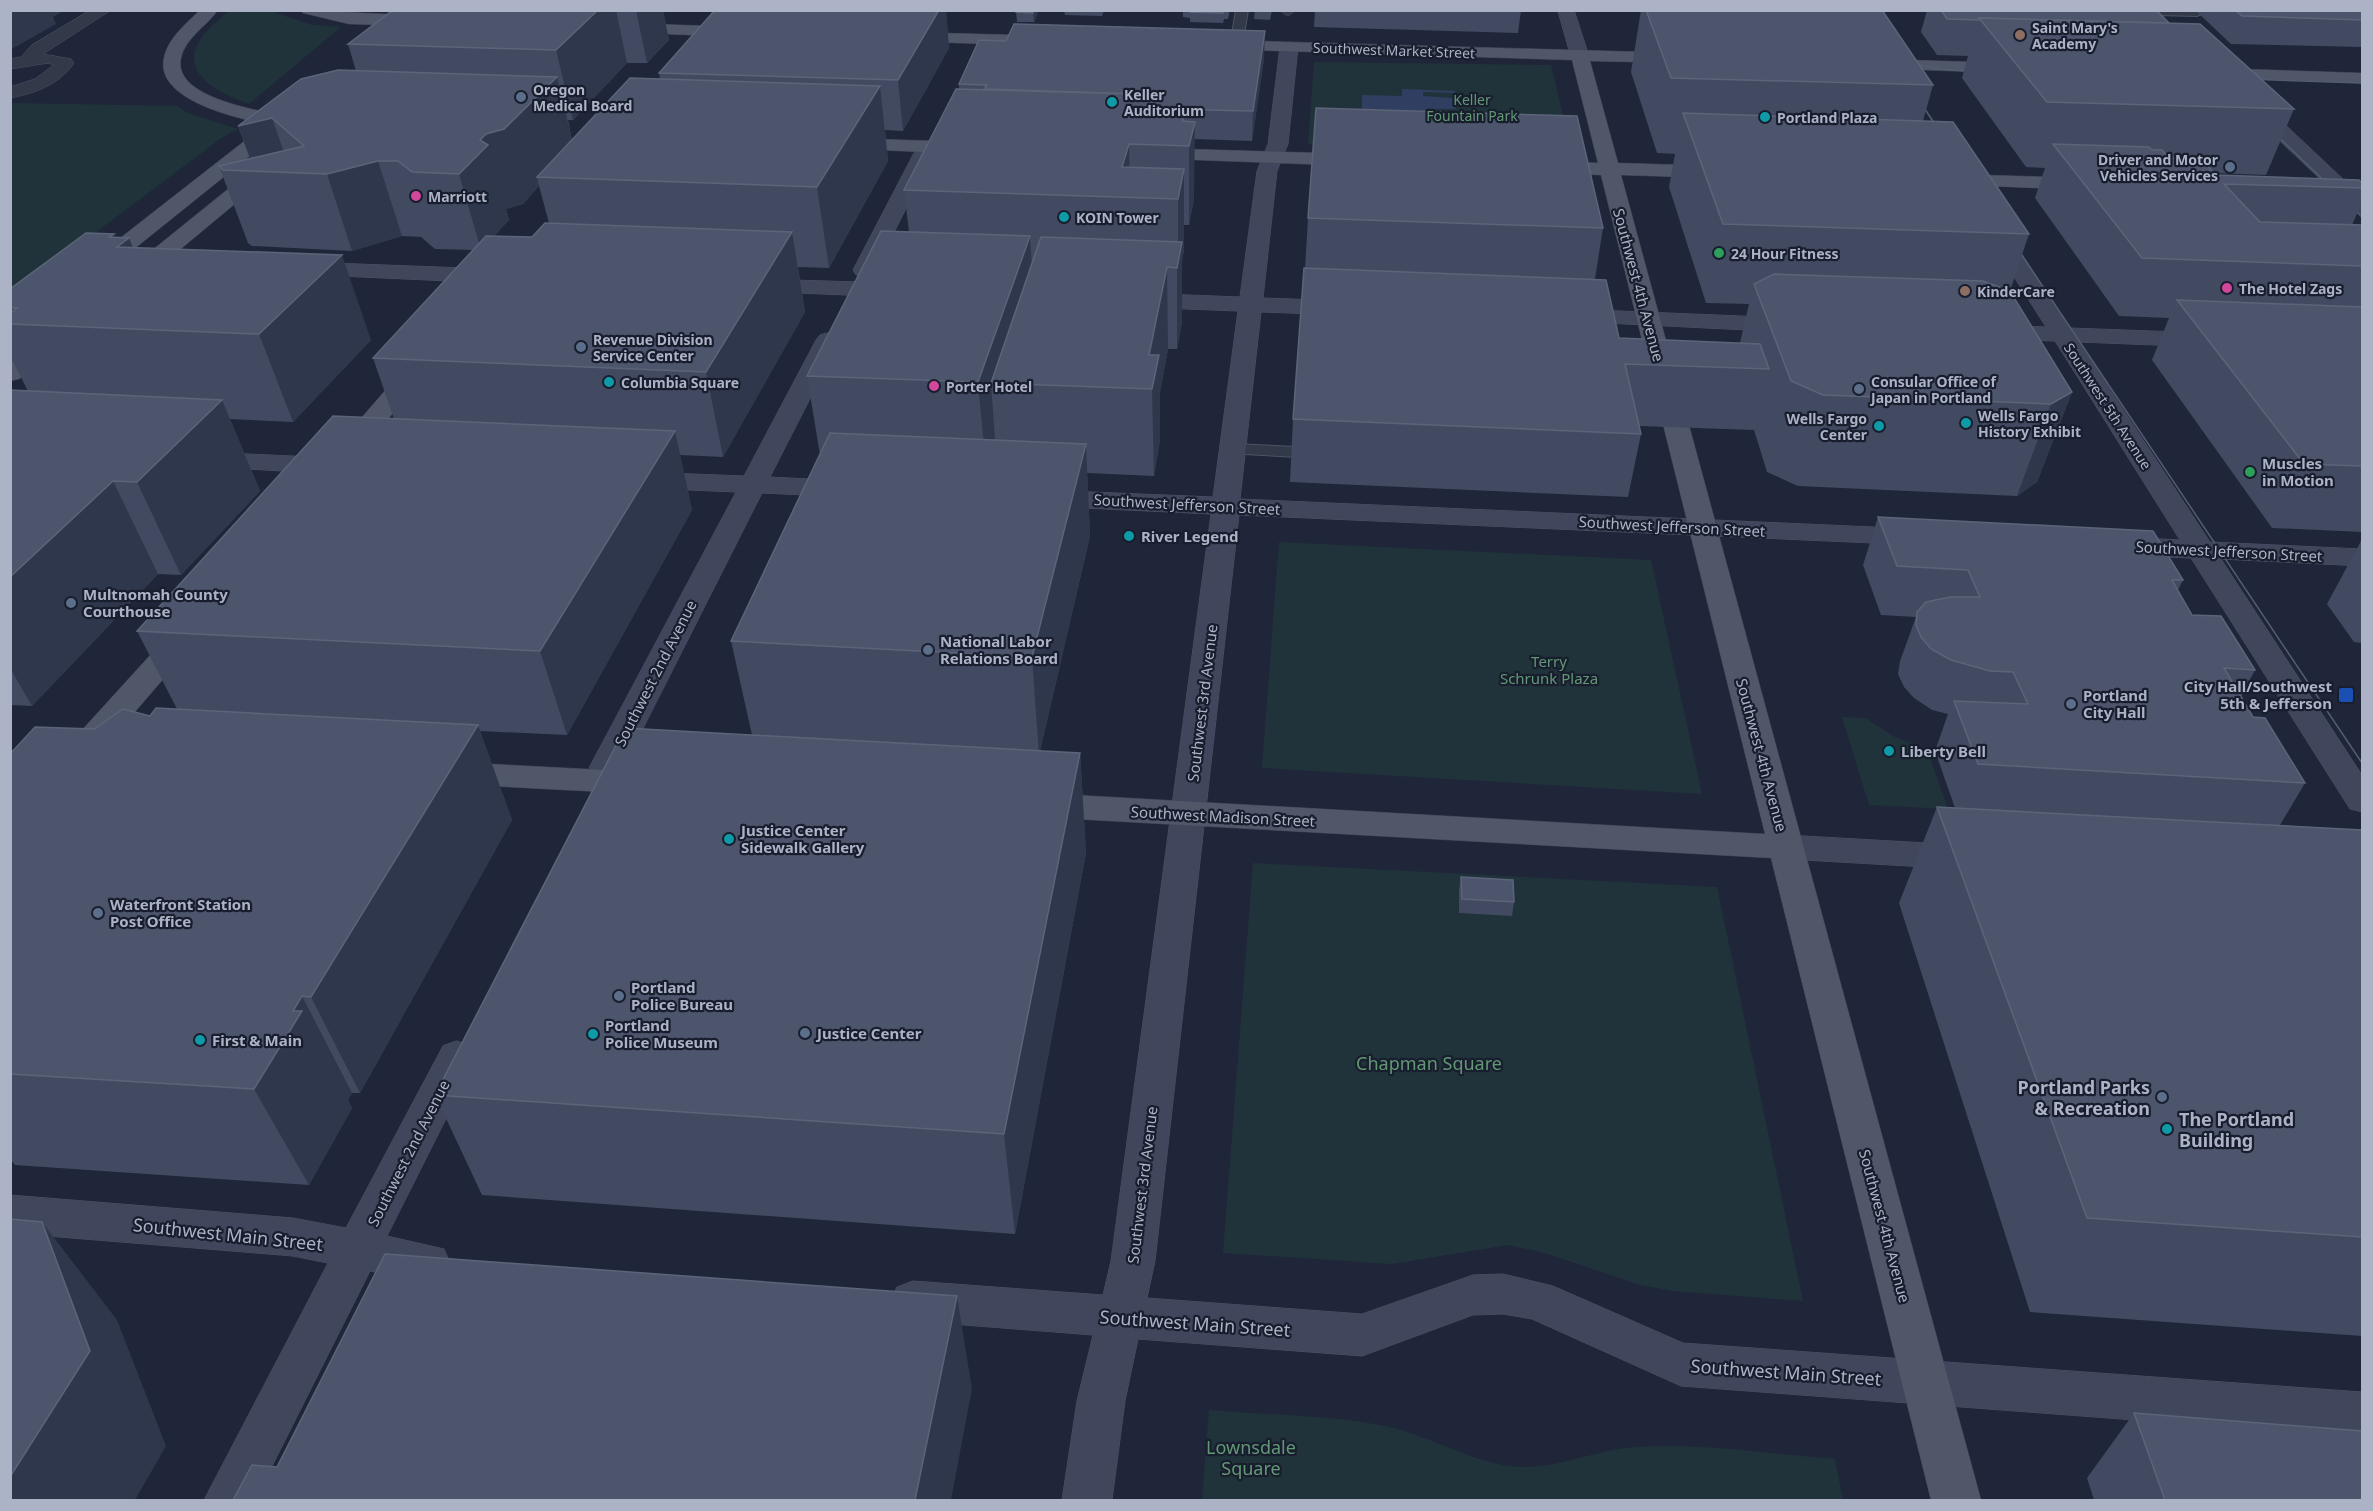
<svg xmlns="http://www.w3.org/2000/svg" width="2373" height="1511" font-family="'Noto Sans',sans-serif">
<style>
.green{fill:#20333a}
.water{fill:#303f61}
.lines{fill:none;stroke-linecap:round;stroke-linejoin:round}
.lane-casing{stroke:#4d5364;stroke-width:2}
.street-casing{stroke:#4d5364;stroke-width:1}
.secondary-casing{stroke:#4d5364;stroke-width:1}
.primary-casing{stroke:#3c4252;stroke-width:1}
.lane{fill:#323949;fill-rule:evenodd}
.street{fill:#323949;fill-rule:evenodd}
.secondary{fill:#40475c;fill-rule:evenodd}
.primary{fill:#505769;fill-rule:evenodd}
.tram{stroke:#545c71;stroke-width:1.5}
.wall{fill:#424a61;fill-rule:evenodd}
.shaded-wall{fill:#2f374c}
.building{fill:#4d556c;stroke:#5c647a;stroke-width:1.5}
.education-dot{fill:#8d6e63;stroke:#181e2d;stroke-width:2}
.service-dot{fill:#5c6f8a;stroke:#181e2d;stroke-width:2}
.culture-dot{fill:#0f9aa8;stroke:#181e2d;stroke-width:2}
.hotel-dot{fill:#d1479c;stroke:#181e2d;stroke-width:2}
.leisure-dot{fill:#2e9e5b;stroke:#181e2d;stroke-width:2}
.transit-dot{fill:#1a4fb4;stroke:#181e2d;stroke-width:2}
.labels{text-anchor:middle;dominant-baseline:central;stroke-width:4.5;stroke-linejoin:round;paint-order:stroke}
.far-poi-label{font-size:14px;font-weight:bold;fill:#acb3c6;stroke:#181e2d;text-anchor:start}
.far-street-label{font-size:14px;fill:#acb3c6;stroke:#181e2d}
.far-park-label{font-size:14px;fill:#629876;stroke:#181e2d}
.street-label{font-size:15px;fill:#acb3c6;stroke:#181e2d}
.poi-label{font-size:15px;font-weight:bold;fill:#acb3c6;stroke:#181e2d;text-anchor:start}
.park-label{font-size:15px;fill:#629876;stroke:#181e2d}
.near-park-label{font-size:18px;fill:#629876;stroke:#181e2d}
.near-poi-label{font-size:18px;font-weight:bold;fill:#acb3c6;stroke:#181e2d;text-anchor:end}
.near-street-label{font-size:18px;fill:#acb3c6;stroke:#181e2d}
</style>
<rect width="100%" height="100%" fill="#1f2639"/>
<g class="green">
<path d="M231,10l39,1 42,14 29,2 -92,77c-61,-22 -77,-51 -18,-94z"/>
<path d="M1314,62l237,3 21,89 -264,-10z"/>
<path d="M11,103l167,3 9,7 51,16 -18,10 -209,157z"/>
<path d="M1279,542l372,18 51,234 -440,-26z"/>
<path d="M1842,717l23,1 28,18 34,14 21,59 -79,-4z"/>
<path d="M1253,863l464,24 86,414 -130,-10 -33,-6 -95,-32 -37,-8 -116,19 -169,-11z"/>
<path d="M1209,1410c58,5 119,5 176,16 45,9 96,42 139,41 35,0 68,-15 102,-19 67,-7 142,6 209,11l8,41h-641z"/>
</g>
<path class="water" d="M1402,89l53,2 -1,2 -31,-1v4l43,3 1,3h-11v7h-21v6l-38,-3v-2l-35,-1v-14l40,1z"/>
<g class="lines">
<defs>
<g id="lane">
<path d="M1236,10h12l-6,36 -6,4 -6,-4z"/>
<path d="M2151,10h49l3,3 -6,3 -41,-1 -4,-1z"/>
<path d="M1233,444l84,4 9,5 -9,5 -90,-5 -3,-4 3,-4z"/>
</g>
<g id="street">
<path d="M91,10h20l-68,44 28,5 3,4c-15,22 -39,30 -64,35v-11l25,-8 19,-14 -6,-2 -38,6v-10l11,-2 11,-12z"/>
<path d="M1296,10l-8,6 -8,-5v-1z"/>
</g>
<g id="secondary">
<path d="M1558,10h16l15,46 -3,4 -6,1 -9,-5z"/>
<path d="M1289,42l9,5 -10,97 -11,27 -14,127 83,3 8,2 4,5 -4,5 -8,2 -85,-3 -21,187 678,30 10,2 4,6 -4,6 -10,2 -679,-30 -84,746 -8,37 215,16 111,-39 30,-1 50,12 130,57 679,49v45l-681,-51 -149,-67 -29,-5 -30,1 -111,41 -224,-17 -13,62 -13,99h-50l15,-99 16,-66 -180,-14 -16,-6 -7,-14 7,-14 16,-6 190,14 8,-34 100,-747 -168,-8 -10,-2 -4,-6 4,-6 10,-2 170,7 25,-186 -102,-4 -8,-2 -3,-5 3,-5 8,-2 104,4 17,-126 11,-27 12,-97z"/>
<path d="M2251,97l7,2 104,98v17l-7,-2 -111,-105 -2,-4 2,-4z"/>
<path d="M924,147l10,6 -59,117 -3,5h-16l-3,-5 61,-117z"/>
<path d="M1995,224l8,1 67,103 136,5 8,2 4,5 -4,5 -8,2 -127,-5 131,200 152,7v17l-141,-7 141,216v37l-12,-3 -159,-251 -72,-3 -10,-3 -4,-6 4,-6 10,-3 61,3 -125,-199 -64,-2 -8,-2 -4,-5 4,-5 8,-2 55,2 -62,-97 3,-5z"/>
<path d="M303,262l191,7 8,2 3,5 -3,5 -8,2 -199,-9 -3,-5 3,-5z"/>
<path d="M756,279l140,4 8,2 3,5 -3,5 -8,2 -148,-6 -3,-5 3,-5z"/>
<path d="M1571,309l218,9 8,2 4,5 -4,5 -8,2 -226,-11 -4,-5 4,-5z"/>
<path d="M828,333l8,2 4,5 -70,137 78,4 10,2 4,6 -4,6 -10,2 -86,-4 -139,275 -5,8 -12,3 -12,-3 -5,-8 147,-276 -94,-4 -9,-2 -4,-6 4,-6 9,-2 102,4 72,-136 4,-5z"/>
<path d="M204,452l131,6 9,2 4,6 -4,6 -9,2 -140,-8 -4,-6 4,-6z"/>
<path d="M1786,835l176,10 12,3 6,9 -6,9 -12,3 -176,-10 -12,-3 -6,-9 6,-9z"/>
<path d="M457,1041l14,5 6,11 -90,179 57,13 6,14 -6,14 -16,6 -58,-12 -115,229h-51l124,-237 -35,-7 -283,-23v-38l283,23 53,10 97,-182z"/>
</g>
<g id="primary">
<path d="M200,10h18c-12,17 -32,27 -37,48 -10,44 97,55 124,62l2,4 -2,4 -11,1 -33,18 -158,127h-16l-3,-5 3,-5 160,-125 27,-13c-29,-6 -120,-24 -110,-68 4,-20 22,-34 36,-48z"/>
<path d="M301,10l125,6 8,5 -8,5 -77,-2 -46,-11z"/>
<path d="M621,23l119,4 8,5 -8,5 -125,-5 -2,-4z"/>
<path d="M903,32l149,4 9,5 -9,5 -155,-5 -3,-4 3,-4z"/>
<path d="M1221,40l458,13 9,5 -9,5 -89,-2 28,102 98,3 7,2 3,4 -3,4 -7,2 -95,-3 360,1325h-50l-160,-642 -732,-41 -12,-4 -5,-8 5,-8 12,-4 726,41 -164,-659 -55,-2 -7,-2 -3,-4 3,-4 7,-2 52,2 -26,-103 -357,-11 -3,-4 3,-4z"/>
<path d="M1875,59l134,4 9,5 -9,5 -140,-5 -3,-4 3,-4z"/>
<path d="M2210,68l152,5v10l-158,-6 -3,-4z"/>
<path d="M841,138l128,4 10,6 -10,6 -135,-6 -3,-4 3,-4z"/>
<path d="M1150,148l206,6 7,2 3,4 -3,4 -7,2 -213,-8 -3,-4z"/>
<path d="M266,162l7,2 3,4 -3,4 -133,111h-16l-3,-5 3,-5 135,-109z"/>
<path d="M1948,174l137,4 7,2 3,4 -3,4 -7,2 -144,-6 -3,-4 3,-4z"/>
<path d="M52,335l8,2 4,5 -4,5 -41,32 -9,2v-19l34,-25z"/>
<path d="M418,361l9,2 3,5 -3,5 -72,85 -9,2 -9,-2 -4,-6 4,-6 72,-83z"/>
<path d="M185,626l11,3 4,6 -4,6 -100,116 -12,3 -12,-3 -4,-8 4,-8 102,-112z"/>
<path d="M452,762l191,10 12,3 5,8 -5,8 -12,3 -191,-10 -12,-3 -5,-8 5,-8z"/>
</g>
</defs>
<use href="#lane" class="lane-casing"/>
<use href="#street" class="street-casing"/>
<use href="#secondary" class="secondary-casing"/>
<use href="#primary" class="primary-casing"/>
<use href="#lane" class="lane"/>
<use href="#street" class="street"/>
<use href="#secondary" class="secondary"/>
<use href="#primary" class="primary"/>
<g class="tram">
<path d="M1905,62l34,7 43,3"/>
<path d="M2246,79l116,4"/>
<path d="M1917,97l25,38"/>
<path d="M2270,129l92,88"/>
<path d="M2013,242l349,521"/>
</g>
</g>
<g class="wall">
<path d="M393,10h270l6,30 -22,23h-20l-54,57h-5l4,20 88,-61 -1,-6 56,-63h259v1h-28l3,37 -46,83 -18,-1 3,31 -59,107 -31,-1 7,45 -82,145 -43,-2 12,55 -125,225 -87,-4 32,89 -152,273h-8l-4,7 4,8 -43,77 -294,-20 -5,-6v-405l84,-25 83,-20 -40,-78 257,-212 -21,-61 100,-108 -38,-1 -14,-12 -19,-1 -50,15 -100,-5 -4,-3 -29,-77 31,-7 -12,-33 118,-55 -8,-27zM539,186l10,37 -17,14 -38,-1 15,-16 -3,-11 17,-5z"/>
<path d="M1017,10h22l-5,12h-17l-1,-10z"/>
<path d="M1064,10h40l-2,6 -37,-1z"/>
<path d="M1183,10h47l-2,9h-4l-1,4 -33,-1v-4l-7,-1z"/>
<path d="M1255,10h17l-2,10 -16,-1z"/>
<path d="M1315,10h206l-3,23 -204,-6z"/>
<path d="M1641,10h5l287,75 -10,36 106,113 -19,57 62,101 -35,90 -20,14 -219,-10 -31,-14 -13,-42 -115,-4 2,8 -13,63 -338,-15 3,-63 12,-150 3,-51 295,10 -8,51 24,59 121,5 9,-39 -43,-1 -37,-116 6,-33 -18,-1 -26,-81z"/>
<path d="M1927,10h229l13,13 125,86 -28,66 -52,-2 2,2 146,8v19l-10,23h10v307l-90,-4 -120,-168 17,-42 -50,-2 -84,-118 10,-30 -19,-1 -64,-89 6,-22 -31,-1 -16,-23z"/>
<path d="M2195,10h167v37l-131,-3z"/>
<path d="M1264,59l-12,82 -58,-2v60l-5,26h-5v25l-2,11v61l-5,27h-9l-8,43v48l-6,36 -67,-3 3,63 -50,215 40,2 6,100 -71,381 -533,-39 -47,-100 317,-360 -21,-94 89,-186 -13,-79 102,-144 -5,-42 55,-101v-5z"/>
<path d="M115,237l18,11 238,92 -78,82 -63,-3 30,72 -79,84 -23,-1 -126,132 -22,-1v-315l18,1 -18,-35v-67z"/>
<path d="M1878,517l305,63 -5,10 14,25 63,55 -14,27 12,20 52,66 -25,42 82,5v506l-332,-24 -131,-409 38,-96 18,1 -20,-57 13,-37 -16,-4 -18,-12 -10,-11 -6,-13 2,-13 16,-44 -35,-2 -18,-50z"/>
<path d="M2362,539v104l-8,-1 -27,-38z"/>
<path d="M1461,877l53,25 -2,14 -53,-3v-23z"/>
<path d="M2134,1413l228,87h-268l-7,-22z"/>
</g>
<g class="shaded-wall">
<path d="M10,10h55l-12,7 3,7 -46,26z"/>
<path d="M598,10h18l11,53 -54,57 -17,-70z"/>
<path d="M636,10h27l6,30 -22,23z"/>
<path d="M939,10h7l3,38 -46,83 -5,-51z"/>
<path d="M1034,10h5l-5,12 -1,-9z"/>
<path d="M1265,31l-1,28 -12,82 1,-30z"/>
<path d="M557,77l17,71 -37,29 2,9 -16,18 -17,5 3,11 -28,30 -22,-76 21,-34z"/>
<path d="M880,86l8,75 -59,107 -12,-81z"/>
<path d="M272,118l19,55 -36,-2 -17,-45z"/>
<path d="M1195,122l-1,77 -5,26v-79z"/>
<path d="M1129,144l1,53 -8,-30z"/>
<path d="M378,161l24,75 -50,15 -25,-77z"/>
<path d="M1184,169v81l-2,11v61l-5,27v-81l1,-7v-62z"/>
<path d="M792,232l13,80 -82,145 -17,-85z"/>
<path d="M114,234l5,12 10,-8 35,83 -55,-84z"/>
<path d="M1030,236l5,80 -44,67 4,56 -9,29 -8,-86z"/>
<path d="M342,255l29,85 -78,82 -34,-88z"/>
<path d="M1167,267l1,82 -8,43v48l-6,36 -2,-87 -3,-34z"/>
<path d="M2072,392l-35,90 -20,14 34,-92z"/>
<path d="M222,400l38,91 -79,84 -44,-93z"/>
<path d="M675,431l17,79 -125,225 -27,-84z"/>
<path d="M1086,444l4,92 -51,219 -7,-98z"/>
<path d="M113,481l45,93 -126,132 -22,-38v-91z"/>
<path d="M478,725l34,95 -152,273 -49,-96z"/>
<path d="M1080,753l6,100 -71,381 -11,-100z"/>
<path d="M302,996l50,97 -4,7 4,8 -43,77 -55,-96 39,-78z"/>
<path d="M42,1222l75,98 49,126 -31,54h-125v-23z"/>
<path d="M957,1296l15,93 -21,111h-36z"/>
</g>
<g class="building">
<path d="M393,10h205l-42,40 -208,-6z"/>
<path d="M715,10h224l-41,70 -239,-7z"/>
<path d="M1017,10h17l-1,3 -17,-1z"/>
<path d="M1191,10h33l-1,3 -33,-1z"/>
<path d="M1646,10h236l51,75 -262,-7z"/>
<path d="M1941,10h215l13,13 -190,-5v2l-32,-1z"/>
<path d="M2235,10h127v10l-120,-4z"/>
<path d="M1979,18l221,6 94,85 -247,-7z"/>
<path d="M1014,24l251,7 -12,80 -94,-2v-3l-11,-1v-5h-12v-6l-152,-5 3,-4 -28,-1 20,-44 27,1z"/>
<path d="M338,70l219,7 -53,52 -18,5 -6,6 8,5 -29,29 -47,-2 -14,-11h-20l-51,13 -104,-4 -4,-4 85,-20 -32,-28 -34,8 63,-47z"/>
<path d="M630,78l250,8 -63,101 -280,-10z"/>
<path d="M956,89l180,5 -2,6h14l-2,5 13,1 -1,5h13l-1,5h14l-1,5 12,1 -6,24 -60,-2 -7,23 62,2 -6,30 -274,-9z"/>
<path d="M1316,108l261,8 26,112 -295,-10z"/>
<path d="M1683,113l270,9 76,112 -306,-10z"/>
<path d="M2053,144l96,3 3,3h10l7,8 32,1 15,16 143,5 3,3v5l-138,-4 36,38 102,3v41l-220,-8z"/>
<path d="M545,223l247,9 -86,140 -333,-14 113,-122 46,1z"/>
<path d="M881,231l149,5 -52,146 -171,-6z"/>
<path d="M86,233l28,1 -5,3 20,1 -12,9 225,8 -83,79 -249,-10v-10l7,-6h-7v-19z"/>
<path d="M1041,237l141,5 -5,26 -10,-1 -18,88h10l-7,34 -161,-6z"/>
<path d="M1304,268l302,12 13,58 141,6 9,25 -144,-5 16,70 -348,-15z"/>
<path d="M1774,274l209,7 27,10 62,101 -21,12 -228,-9 -32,-14 -37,-97z"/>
<path d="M2177,300l185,7v159l-58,-2z"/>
<path d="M10,390l212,10 -85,82 -24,-1 -103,96z"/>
<path d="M333,416l342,15 -135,220 -403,-20z"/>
<path d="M830,433l256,11 -54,213 -301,-16z"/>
<path d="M1878,517l275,14 30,49h-11l20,35 29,1 34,54 -31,-2 29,49 12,1 40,65 -327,-19 -24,-63 74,3 -15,-32 -23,-1 -39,-11 -20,-11 -10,-12 -5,-12 1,-13 9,-10 24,-5h30l-12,-27 -71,-4z"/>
<path d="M156,708l322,17 -167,272 -9,-1 -9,15h9l-48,78 -244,-15v-320l25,-27 59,2 29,-20 27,7z"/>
<path d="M625,728l455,25 -76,381 -569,-39z"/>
<path d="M1937,807l425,23v407l-275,-19z"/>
<path d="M1461,877l52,3 1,22 -52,-3z"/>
<path d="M10,1219l32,3 48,129 -80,126z"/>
<path d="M385,1254l572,42 -42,204h-682l19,-35 25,2z"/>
<path d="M2134,1413l228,18v69h-197z"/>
</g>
<g class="education-dot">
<circle cx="2020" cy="35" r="6"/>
<circle cx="1965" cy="291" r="6"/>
</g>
<g class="service-dot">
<circle cx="521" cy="97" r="6"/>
<circle cx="2230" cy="167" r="6"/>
<circle cx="581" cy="347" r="6"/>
<circle cx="1859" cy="389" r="6"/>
<circle cx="71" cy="603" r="6"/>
<circle cx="928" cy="650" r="6"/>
<circle cx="2071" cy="704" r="6"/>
<circle cx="98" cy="913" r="6"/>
<circle cx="619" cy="996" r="6"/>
<circle cx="805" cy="1033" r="6"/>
<circle cx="2162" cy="1097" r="6"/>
</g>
<g class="culture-dot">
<circle cx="1112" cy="102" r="6"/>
<circle cx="1765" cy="117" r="6"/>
<circle cx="1064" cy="217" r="6"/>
<circle cx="609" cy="382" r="6"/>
<circle cx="1966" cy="423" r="6"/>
<circle cx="1879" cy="426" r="6"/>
<circle cx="1129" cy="536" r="6"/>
<circle cx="1889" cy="751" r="6"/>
<circle cx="729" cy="839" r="6"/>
<circle cx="593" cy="1034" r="6"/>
<circle cx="200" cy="1040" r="6"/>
<circle cx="2167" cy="1129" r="6"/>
</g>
<g class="hotel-dot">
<circle cx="416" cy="196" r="6"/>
<circle cx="2227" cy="288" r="6"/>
<circle cx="934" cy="386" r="6"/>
</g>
<g class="leisure-dot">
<circle cx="1719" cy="253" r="6"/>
<circle cx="2250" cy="472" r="6"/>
</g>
<rect class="transit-dot" x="2338" y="687" width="16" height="16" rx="3"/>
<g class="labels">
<g class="far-poi-label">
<text x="2032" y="27">Saint Mary's<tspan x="2032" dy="16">Academy</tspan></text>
<text x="533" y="89">Oregon<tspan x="533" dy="16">Medical Board</tspan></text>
<text x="1124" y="94">Keller<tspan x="1124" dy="16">Auditorium</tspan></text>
<text x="1777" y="117">Portland Plaza</text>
<text x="2218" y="159" text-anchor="end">Driver and Motor<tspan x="2218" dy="16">Vehicles Services</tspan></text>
<text x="428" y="196">Marriott</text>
<text x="1076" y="217">KOIN Tower</text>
<text x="1731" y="253">24 Hour Fitness</text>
<text x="2239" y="288">The Hotel Zags</text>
<text x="1977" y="291">KinderCare</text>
<text x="593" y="339">Revenue Division<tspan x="593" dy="16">Service Center</tspan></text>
<text x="1871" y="381">Consular Office of<tspan x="1871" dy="16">Japan in Portland</tspan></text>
<text x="621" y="382">Columbia Square</text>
<text x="946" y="386">Porter Hotel</text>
<text x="1978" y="415">Wells Fargo<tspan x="1978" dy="16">History Exhibit</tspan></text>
<text x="1867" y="418" text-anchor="end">Wells Fargo<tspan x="1867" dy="16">Center</tspan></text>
</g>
<g class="far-street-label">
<text transform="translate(1394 50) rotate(2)">Southwest Market Street</text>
<text transform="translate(2108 406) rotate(57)">Southwest 5th Avenue</text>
</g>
<g class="far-park-label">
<text x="1472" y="99">Keller<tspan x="1472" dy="16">Fountain Park</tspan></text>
</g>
<g class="street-label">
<text transform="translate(1639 285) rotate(75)">Southwest 4th Avenue</text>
<text transform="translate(1187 504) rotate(3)">Southwest Jefferson Street</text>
<text transform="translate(1672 526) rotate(3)">Southwest Jefferson Street</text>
<text transform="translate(2229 551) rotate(3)">Southwest Jefferson Street</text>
<text transform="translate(655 673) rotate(-63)">Southwest 2nd Avenue</text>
<text transform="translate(1202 703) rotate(-83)">Southwest 3rd Avenue</text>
<text transform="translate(1762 755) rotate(75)">Southwest 4th Avenue</text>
<text transform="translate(1223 816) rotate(3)">Southwest Madison Street</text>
<text transform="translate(408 1153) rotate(-63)">Southwest 2nd Avenue</text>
<text transform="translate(1142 1185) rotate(-83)">Southwest 3rd Avenue</text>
<text transform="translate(1885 1226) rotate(75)">Southwest 4th Avenue</text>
</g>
<g class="poi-label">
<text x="2262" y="463">Muscles<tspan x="2262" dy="17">in Motion</tspan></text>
<text x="1141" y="536">River Legend</text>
<text x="83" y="594">Multnomah County<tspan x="83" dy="17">Courthouse</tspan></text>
<text x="940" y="641">National Labor<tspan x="940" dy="17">Relations Board</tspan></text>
<text x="2332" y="686" text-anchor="end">City Hall/Southwest<tspan x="2332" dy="17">5th &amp; Jefferson</tspan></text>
<text x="2083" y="695">Portland<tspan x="2083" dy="17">City Hall</tspan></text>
<text x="1901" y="751">Liberty Bell</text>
<text x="741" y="830">Justice Center<tspan x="741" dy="17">Sidewalk Gallery</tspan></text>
<text x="110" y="904">Waterfront Station<tspan x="110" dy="17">Post Office</tspan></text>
<text x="631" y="987">Portland<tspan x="631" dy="17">Police Bureau</tspan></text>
<text x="605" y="1025">Portland<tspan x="605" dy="17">Police Museum</tspan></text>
<text x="817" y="1033">Justice Center</text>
<text x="212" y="1040">First &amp; Main</text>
</g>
<g class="park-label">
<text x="1549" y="661">Terry<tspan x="1549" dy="17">Schrunk Plaza</tspan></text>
</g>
<g class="near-park-label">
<text x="1429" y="1063">Chapman Square</text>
<text x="1251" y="1447">Lownsdale<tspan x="1251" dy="21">Square</tspan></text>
</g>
<g class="near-poi-label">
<text x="2150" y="1087">Portland Parks<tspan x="2150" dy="21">&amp; Recreation</tspan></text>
<text x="2179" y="1119" text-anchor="start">The Portland<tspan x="2179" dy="21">Building</tspan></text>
</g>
<g class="near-street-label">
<text transform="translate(228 1234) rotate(6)">Southwest Main Street</text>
<text transform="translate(1195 1323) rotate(4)">Southwest Main Street</text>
<text transform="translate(1786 1372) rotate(4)">Southwest Main Street</text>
</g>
</g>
<rect width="2373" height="1511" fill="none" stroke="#acb3c6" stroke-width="24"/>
</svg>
